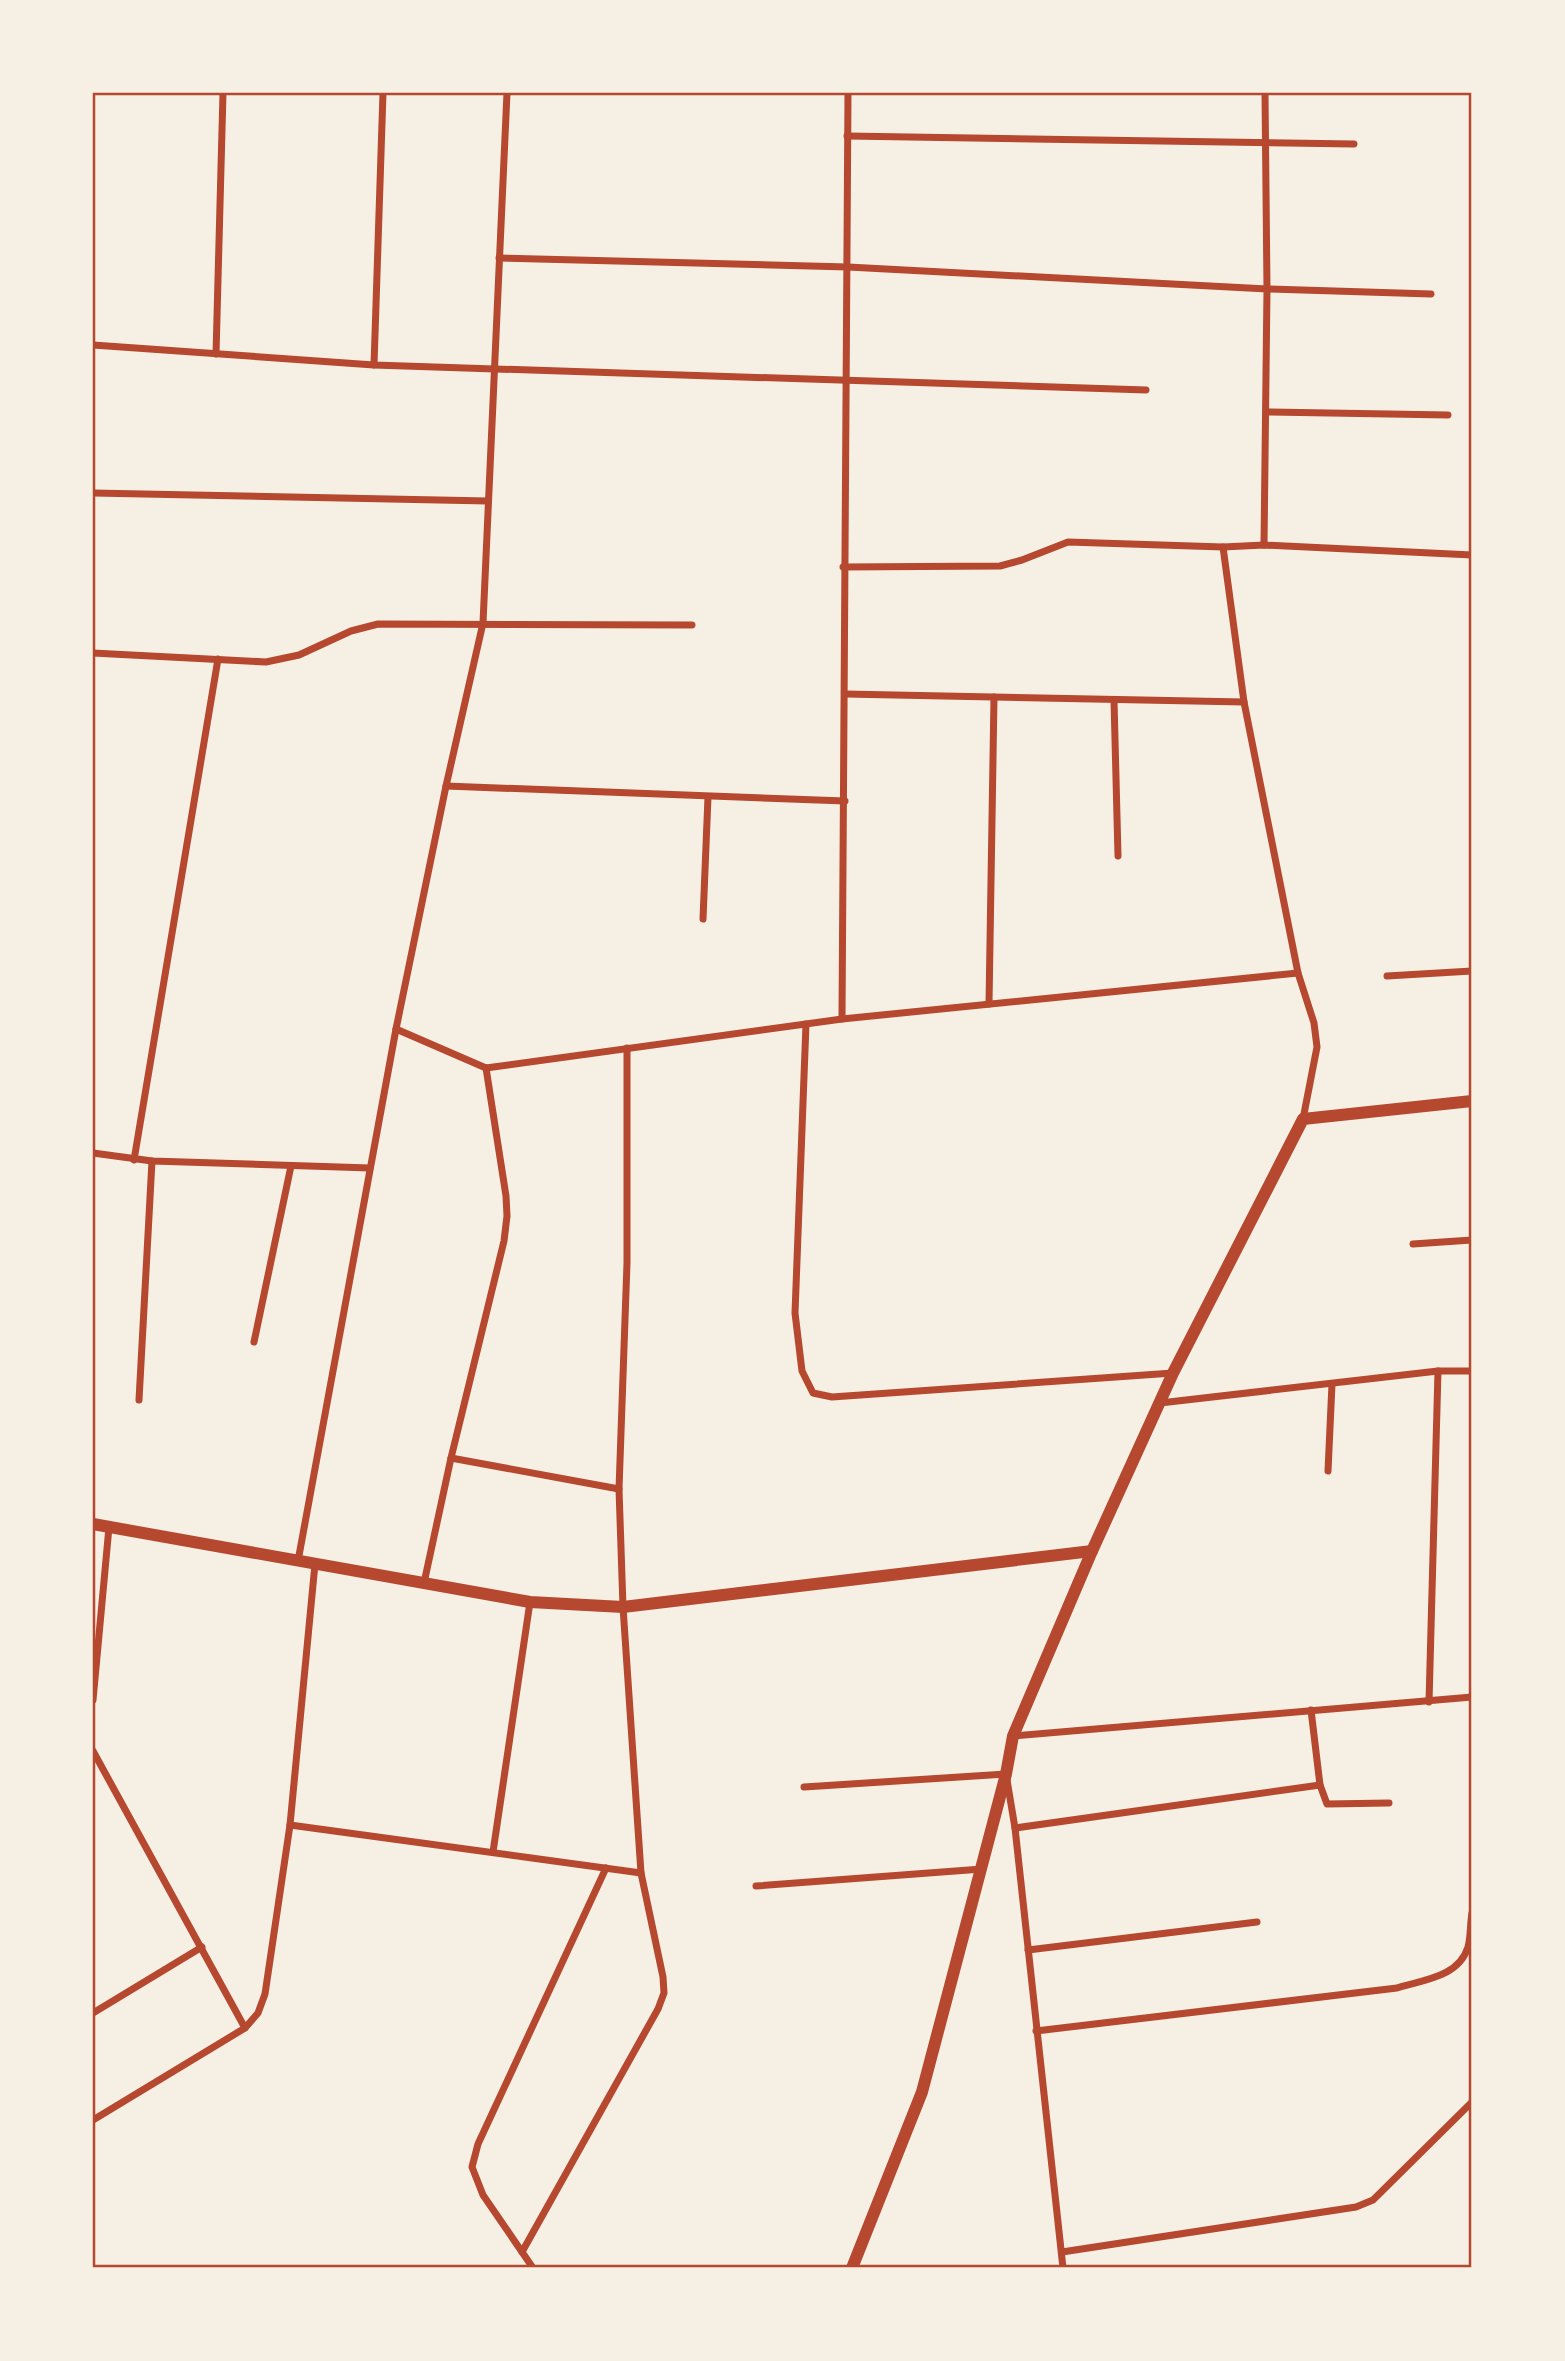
<svg xmlns="http://www.w3.org/2000/svg" width="1565" height="2361" font-family="'DejaVu Sans',sans-serif">
<style>
.lines{fill:none;stroke-linecap:round;stroke-linejoin:round}
.minor{stroke:#b5482f;stroke-width:7}
.tertiary{stroke:#b5482f;stroke-width:12}
.neatline{fill:none;stroke:#b5482f;stroke-width:2.5}
</style>
<rect width="100%" height="100%" fill="#f6efe4"/>
<g class="lines">
<g class="minor">
<path d="M847,136l507,8"/>
<path d="M499,258l349,9 419,22 164,5"/>
<path d="M93,345l281,20 772,25"/>
<path d="M216,354l7,-261"/>
<path d="M374,365l9,-272"/>
<path d="M1266,412l182,3"/>
<path d="M93,493l395,8"/>
<path d="M1264,545l3,-256 -2,-196"/>
<path d="M1223,547l21,155 54,271 16,50 3,24 -14,72"/>
<path d="M843,567l157,-1 22,-6 46,-18 155,5 41,-2 208,10"/>
<path d="M93,653l173,9 33,-7 52,-24 27,-7 314,1"/>
<path d="M845,694l399,8"/>
<path d="M1114,700l4,156"/>
<path d="M446,786l399,15"/>
<path d="M703,919l5,-122"/>
<path d="M1387,976l85,-5"/>
<path d="M989,1004l5,-307"/>
<path d="M842,1019l6,-926"/>
<path d="M806,1024l-11,289 7,58 11,22 19,4 341,-24"/>
<path d="M396,1029l90,39"/>
<path d="M486,1068l356,-49 456,-46"/>
<path d="M93,1153l59,8 218,7"/>
<path d="M134,1160l84,-501"/>
<path d="M1413,1244l59,-4"/>
<path d="M254,1342l37,-176"/>
<path d="M139,1400l13,-239"/>
<path d="M1160,1403l278,-32h34"/>
<path d="M451,1458l168,31"/>
<path d="M1328,1471l4,-87"/>
<path d="M298,1561l98,-532 50,-243 37,-163 24,-530"/>
<path d="M424,1583l27,-125 53,-217 3,-25 -1,-20 -20,-128"/>
<path d="M93,1700l16,-173"/>
<path d="M1429,1702l9,-331"/>
<path d="M1311,1710l9,75 7,19 62,-1"/>
<path d="M1013,1736l459,-39"/>
<path d="M93,1751l152,277"/>
<path d="M804,1787l202,-13 9,54 48,440"/>
<path d="M290,1825l351,48"/>
<path d="M1015,1828l305,-43"/>
<path d="M493,1852l37,-250"/>
<path d="M756,1886l226,-17"/>
<path d="M1028,1950l229,-28"/>
<path d="M93,2013l109,-66"/>
<path d="M1036,2031l361,-43c26,-8 62,-11 71,-41 3,-11 2,-23 4,-34"/>
<path d="M93,2120l152,-92 13,-15 7,-19 25,-169 25,-261"/>
<path d="M522,2252l136,-243 6,-16 -1,-16 -22,-104 -18,-266 -4,-118 8,-226v-215"/>
<path d="M1062,2252l294,-45 17,-7 99,-98"/>
<path d="M533,2268l-50,-73 -11,-28 6,-23 128,-276"/>
</g>
<g class="tertiary">
<path d="M93,1524l437,78 93,5 469,-56"/>
<path d="M852,2268l70,-176 84,-318 7,-38 79,-185 81,-178 130,-254 169,-18"/>
</g>
</g>
<rect width="1565" height="2361" fill="none" stroke="#f6efe4" stroke-width="189"/>
<rect x="94" y="94" width="1376" height="2172" class="neatline"/>
</svg>
